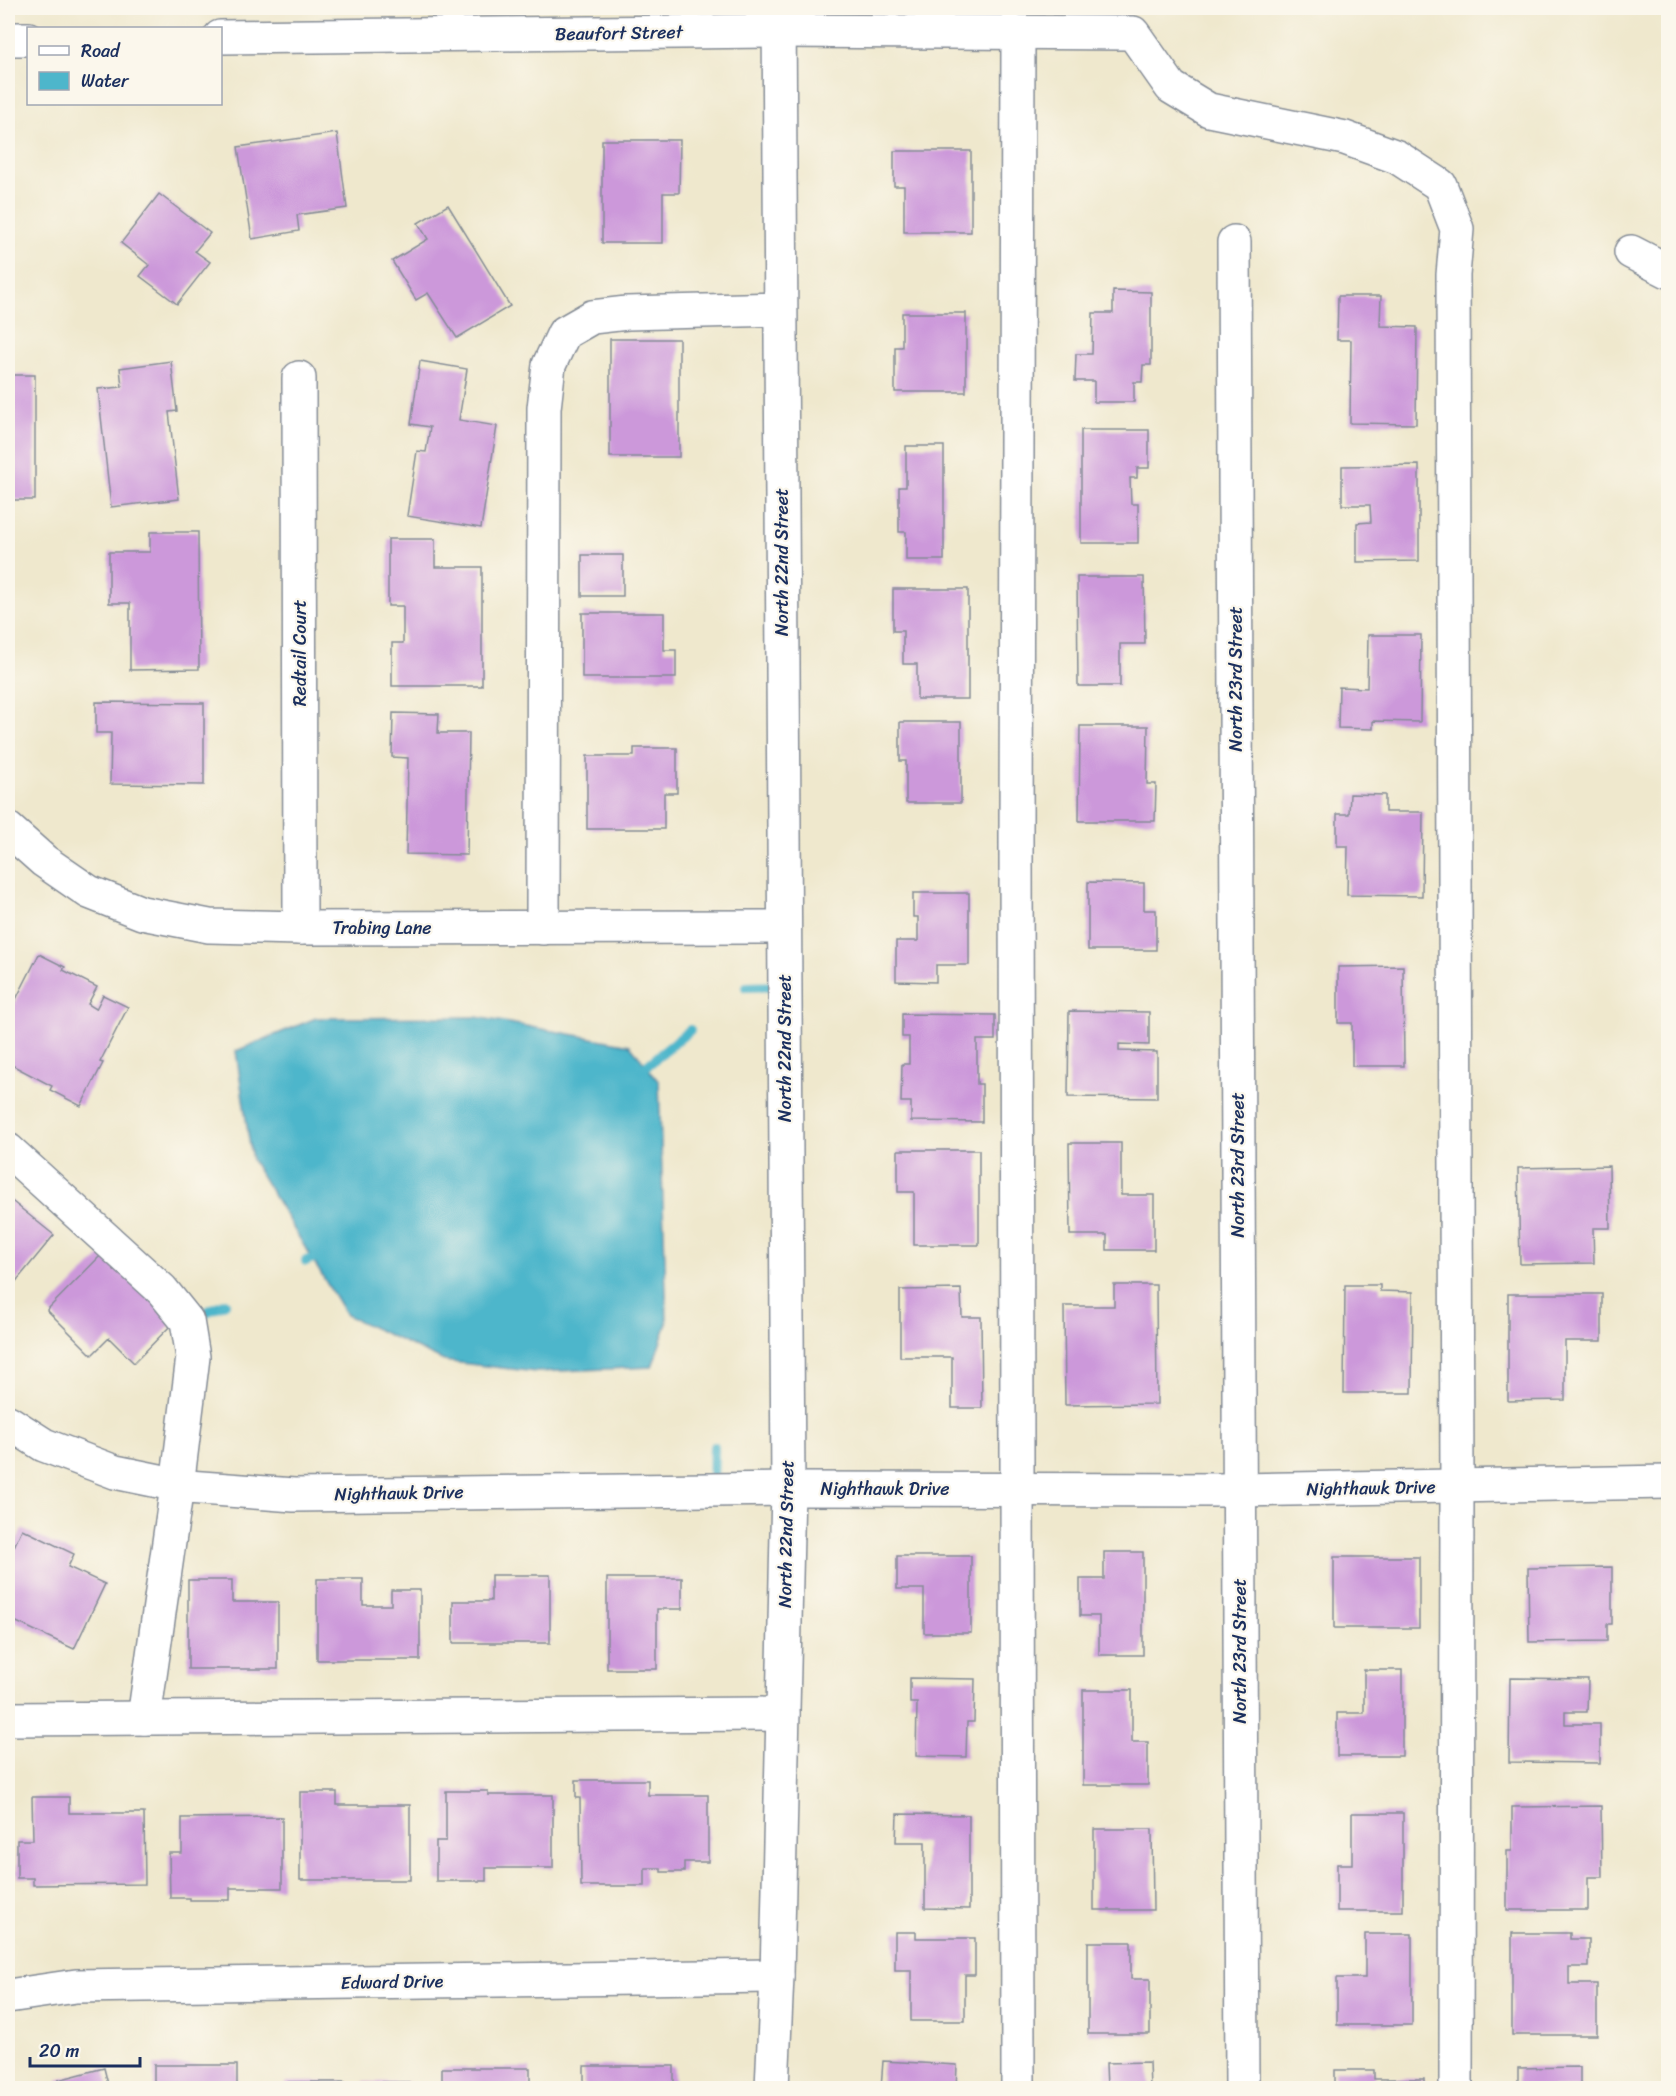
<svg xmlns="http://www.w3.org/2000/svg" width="1676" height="2096" font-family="Sriracha,sans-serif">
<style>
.water{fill:#4db6cb;stroke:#347294;stroke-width:1.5}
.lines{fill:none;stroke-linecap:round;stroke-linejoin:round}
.stream{stroke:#4db6cb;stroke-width:10}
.building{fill:#cc98da}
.minor-casing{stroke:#858c96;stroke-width:36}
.minor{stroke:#fff;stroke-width:33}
.labels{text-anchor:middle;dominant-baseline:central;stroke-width:4.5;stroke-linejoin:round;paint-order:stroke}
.street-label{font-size:18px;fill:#1b2f5e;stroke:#fbf7ec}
</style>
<rect width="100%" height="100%" fill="#fbf7ec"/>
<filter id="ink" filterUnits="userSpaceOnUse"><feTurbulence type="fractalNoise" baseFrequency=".0167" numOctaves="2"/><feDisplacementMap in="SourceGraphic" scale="12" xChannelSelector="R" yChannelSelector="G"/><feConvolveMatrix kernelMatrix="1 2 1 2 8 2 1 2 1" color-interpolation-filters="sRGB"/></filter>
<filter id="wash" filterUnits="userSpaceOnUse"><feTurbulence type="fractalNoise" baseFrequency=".008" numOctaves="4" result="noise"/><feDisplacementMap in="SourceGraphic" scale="24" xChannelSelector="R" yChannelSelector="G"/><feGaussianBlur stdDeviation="1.35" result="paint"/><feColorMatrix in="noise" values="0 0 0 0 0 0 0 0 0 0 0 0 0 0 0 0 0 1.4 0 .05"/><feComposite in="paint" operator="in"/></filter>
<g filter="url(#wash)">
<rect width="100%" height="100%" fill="#efe8cd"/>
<path class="water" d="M476,1017l154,28 29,37 8,241 -15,44 -116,5 -92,-11 -98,-46 -94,-155 -16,-109 80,-33z"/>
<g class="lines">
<g class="stream">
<path d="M746,987l35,-1"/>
<path d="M637,1074l53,-44"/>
<path d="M306,1261l17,-7"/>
<path d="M190,1320l35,-17"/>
<path d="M713,1487l1,-40"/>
</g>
</g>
<g id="blocks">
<g class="building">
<path d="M337,133l10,75 -50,7 2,16 -47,8 -14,-92z"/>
<path d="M602,140h78l-1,53h-16v50h-61z"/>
<path d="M894,151h77v81h-67v-46h-10z"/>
<path d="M159,194l51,39 -15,18 15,11 -33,42 -37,-28 9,-11 -28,-22z"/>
<path d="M448,205l62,101 -53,32 -29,-45 -12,7 -24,-39 36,-22 -10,-16z"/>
<path d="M1113,291l38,1v73h-8l-1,17h-8v20h-40v-21h-19l1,-27h16l1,-41h20z"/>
<path d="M1338,296h43l-1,30 37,1 -1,97 -66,-1 1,-83h-14z"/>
<path d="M902,313h64v79h-71v-45h7z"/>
<rect x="610" y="339" width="69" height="118"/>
<path d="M171,361l6,50 -8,1 10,87 -68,8 -13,-118 24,-2 -2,-19z"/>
<path d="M420,361l47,8 -8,51 38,6 -16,102 -74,-12 10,-65 9,1 4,-25 -19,-3z"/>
<rect x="8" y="375" width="27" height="125"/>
<path d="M1081,430h68v38h-12v10h-7l1,26h7v39h-57z"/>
<path d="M906,446h38v114h-38v-28h-7v-45h7z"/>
<path d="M1419,465v96l-62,1v-39l14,-1 -1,-17h-28v-39z"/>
<path d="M150,532h48l1,137 -69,1v-67h-21v-51h41z"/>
<path d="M388,539h47v28h47v119h-90v-43h11v-37h-15z"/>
<rect x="582" y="555" width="41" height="41"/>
<path d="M1077,577h67l1,67h-25v42h-42z"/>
<path d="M893,589h75v110h-51v-35h-14v-33h-10z"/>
<path d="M582,613h82v37h12v28h-94z"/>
<path d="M1368,635h53l-1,87 -47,-1v8l-35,-1 1,-41 28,1z"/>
<path d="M96,702l108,1v82l-94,-1 1,-51h-15z"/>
<path d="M393,713l46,1 -1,19h31l-2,122 -61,-1 2,-96 -16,-1z"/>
<path d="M900,722h61v81h-55v-42h-6z"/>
<path d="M1080,726h68l-1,58h9l-1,37h-76z"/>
<path d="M634,748h43v45h-13v36h-77v-73h47z"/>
<path d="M1350,794l35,1v17h38l-1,84 -75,-1 1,-49h-11v-32h12z"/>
<path d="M1088,882l56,1v27h12v40h-68z"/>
<path d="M913,893h56v72h-33v17l-40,-1v-40h22v-24h-5z"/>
<path d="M39,954l26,13 -2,3 34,17 -9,17 8,5 7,-14 25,12 -28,55 3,1 -22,43 -31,-16 2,-4 -44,-23v-48z"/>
<path d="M1403,966l1,100h-52v-43h-14v-56z"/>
<path d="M1069,1011l80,1v33l-30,-1v7l38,1v46l-89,-1z"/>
<path d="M902,1014l93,1v25h-18v44h5v38l-71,-1v-19h-10l1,-38h7v-27h-7z"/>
<path d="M1069,1143h52v52h33v55h-47v-15h-37z"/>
<path d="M898,1150h81v95h-65v-53h-16z"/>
<path d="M1609,1166l1,62h-17l1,35 -74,1 -2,-96z"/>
<path d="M8,1198l46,37 -41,50 -5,-4z"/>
<path d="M105,1251l70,70 -41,42 -25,-25 -17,17 -45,-45z"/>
<path d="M1114,1285h42l1,119 -92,1 -1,-99h50z"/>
<path d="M1345,1285h35v6l33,1 -1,101h-68z"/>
<path d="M961,1289l1,28h19l1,91h-30v-51h-52v-67z"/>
<path d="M1508,1294h94v47h-37v59l-57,1z"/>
<path d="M22,1529l52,25 -6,13 37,17 -31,65 -66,-31v-58z"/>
<path d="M1104,1552h39v103h-44v-39h-19v-37h24z"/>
<path d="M897,1556h74v77h-47v-44h-27z"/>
<rect x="1334" y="1557" width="85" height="71"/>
<path d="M1612,1567v57h-5v17l-78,1 -1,-74z"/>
<path d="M491,1575h59v68h-97v-42h38z"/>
<path d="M607,1578h75v31h-25v60h-50z"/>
<path d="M317,1579h46v26h28v-15h29v70h-103z"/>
<path d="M188,1580h44v22h46v67h-90z"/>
<path d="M1364,1670h38v86h-65v-43h27z"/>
<path d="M910,1678l65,1 -1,43h-7l-1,35 -50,-1 1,-53h-7z"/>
<path d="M1510,1678l78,1 -1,33h-22v12h35v39l-91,-1z"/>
<path d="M1083,1690h49v52h16v43h-65z"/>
<path d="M576,1780h72v15h60v67h-24v10h-23v-4h-16v18h-64l-1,-88h-4z"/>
<path d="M446,1791h42v4h65v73h-67v13h-50v-40h10z"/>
<path d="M300,1792h37v13h73v75h-110z"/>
<path d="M32,1797h37v16h75l1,71 -112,1v-7h-16v-38h16z"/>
<path d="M1601,1806l1,71h-14v33h-81v-59h5v-44z"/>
<path d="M1352,1813h51v98h-66v-47h15z"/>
<path d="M897,1814l72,1v94l-44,-1v-66h-29z"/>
<path d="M282,1817v71h-52v12h-40v-2h-20l-1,-45h13v-35z"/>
<path d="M1094,1829h58l1,81h-59z"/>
<path d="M895,1932h21v6h59v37h-10v46h-54v-51h-16z"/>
<path d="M1512,1933h58v6h19v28h-20v17h28v51h-85z"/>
<path d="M1365,1934h47v91h-75v-47h28z"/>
<path d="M1088,1942h43v37h19v55h-62z"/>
<path d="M883,2061l74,4 -1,23h-75z"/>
<path d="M1149,2062l1,26h-43l-1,-25z"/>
<rect x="154" y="2065" width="83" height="23"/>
<rect x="584" y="2066" width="90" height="22"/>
<path d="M1580,2067v21h-62v-20z"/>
<path d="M104,2068l5,20h-49l-2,-8z"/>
<rect x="442" y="2068" width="88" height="20"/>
<path d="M1335,2070h39v9h50v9h-89z"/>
<rect x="286" y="2082" width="59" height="6"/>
<rect x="364" y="2082" width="45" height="6"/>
</g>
</g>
</g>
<g filter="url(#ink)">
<use href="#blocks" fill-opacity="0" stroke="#858c96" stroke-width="1.5"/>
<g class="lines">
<defs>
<g id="minor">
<path d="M1018,32l-2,805 2,1251"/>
<path d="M220,37l559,-6 354,2 38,54 38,23 136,28 52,19 43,28 17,44 -4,46 4,1211 -1,602"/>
<path d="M8,39h20"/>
<path d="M1234,242l8,1846"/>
<path d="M1631,252l37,19"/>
<path d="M299,378l1,550"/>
<path d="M8,829l36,32 45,31 53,21 67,13 91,2 484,-1"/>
<path d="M543,928l1,-520 5,-43 15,-32 28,-16 35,-4 153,-4"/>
<path d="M8,1150l154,140 25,31 6,36 -16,129 -33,232"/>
<path d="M8,1422l36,23 71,27 73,15 106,8 494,-6 451,1 429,-8"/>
<path d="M8,1719l775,-5"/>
<path d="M8,1996l68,-10 701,-10"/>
<path d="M772,2088l5,-112 11,-487 -9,-1481"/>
</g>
</defs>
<use href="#minor" class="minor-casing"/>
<use href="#minor" class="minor"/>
</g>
</g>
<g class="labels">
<g class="street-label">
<text transform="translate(619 33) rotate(-1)">Beaufort Street</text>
<text transform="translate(782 562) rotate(-90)">North 22nd Street</text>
<text transform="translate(300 653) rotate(-90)">Redtail Court</text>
<text transform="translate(1236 679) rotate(-90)">North 23rd Street</text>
<text x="382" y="928">Trabing Lane</text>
<text transform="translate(785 1048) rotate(-90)">North 22nd Street</text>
<text transform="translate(1238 1165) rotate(-90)">North 23rd Street</text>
<text transform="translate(1371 1488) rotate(-1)">Nighthawk Drive</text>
<text x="885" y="1489">Nighthawk Drive</text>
<text transform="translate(399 1493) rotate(-1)">Nighthawk Drive</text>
<text transform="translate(786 1534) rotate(-89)">North 22nd Street</text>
<text transform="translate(1240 1651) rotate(-90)">North 23rd Street</text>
<text transform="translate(392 1982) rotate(-1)">Edward Drive</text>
</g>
</g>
<rect width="1676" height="2096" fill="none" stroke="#fbf7ec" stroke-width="30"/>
<rect x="27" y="27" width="195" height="78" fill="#fbf7ec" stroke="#a1a7b3" stroke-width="1.5"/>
<rect x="39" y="46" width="30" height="9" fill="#ffffff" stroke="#a1a7b3" stroke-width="1.5"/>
<text x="81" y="57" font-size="18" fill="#1b2f5e">Road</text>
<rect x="39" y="72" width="30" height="18" fill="#4db6cb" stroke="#a1a7b3" stroke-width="1.5"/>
<text x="81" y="87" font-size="18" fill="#1b2f5e">Water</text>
<path d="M30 2057v9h110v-9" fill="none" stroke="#1b2f5e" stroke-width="3"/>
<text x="39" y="2057" font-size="18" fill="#1b2f5e" stroke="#fbf7ec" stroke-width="4.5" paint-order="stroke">20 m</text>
</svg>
